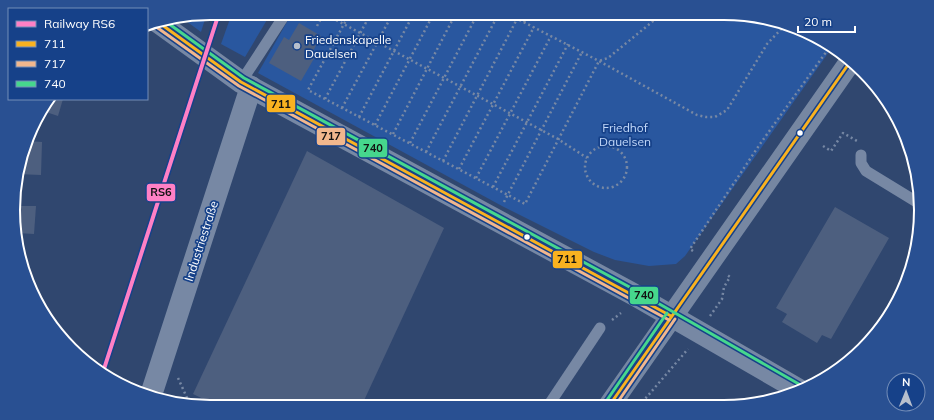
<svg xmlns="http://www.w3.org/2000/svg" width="934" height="420" font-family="Mulish,sans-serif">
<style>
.green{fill:#29579f}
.building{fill:#4d5f7f}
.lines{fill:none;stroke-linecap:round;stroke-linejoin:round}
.path{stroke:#7788a4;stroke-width:2.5;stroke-dasharray:2 3;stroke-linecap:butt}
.lane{stroke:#7788a4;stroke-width:11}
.street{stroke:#7788a4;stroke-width:22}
.primary{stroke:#7687a2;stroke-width:22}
.bus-1-casing{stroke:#164189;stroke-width:6}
.bus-2-casing{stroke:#164189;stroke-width:6}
.bus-3-casing{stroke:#164189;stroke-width:6}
.bus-1{stroke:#f9b220;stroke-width:3}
.bus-2{stroke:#f1b78d;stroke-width:3}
.bus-3{stroke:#46d78d;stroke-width:3}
.rail-1-casing{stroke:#164189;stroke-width:7}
.rail-1{stroke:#ff80c5;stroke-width:4}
.poi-dot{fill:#b7bfcd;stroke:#164189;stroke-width:1.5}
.bus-dot{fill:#fff;stroke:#164189;stroke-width:1.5}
.labels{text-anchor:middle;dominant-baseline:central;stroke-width:3.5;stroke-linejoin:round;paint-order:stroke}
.poi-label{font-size:12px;fill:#fff;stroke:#164189;text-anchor:start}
.park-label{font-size:12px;fill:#c3d9fa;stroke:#164189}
.street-label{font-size:12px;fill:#fff;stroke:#164189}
.rim{fill:none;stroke:#fff;stroke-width:2}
.line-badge{stroke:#164189;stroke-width:1.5}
.pale-badge-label{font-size:11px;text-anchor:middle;font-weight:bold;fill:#111}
</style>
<rect width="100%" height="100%" fill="#30476f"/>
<g class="green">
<path d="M207,13l-6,19 -19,-14z"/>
<path d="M232,13h39l-26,44 -24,-13z"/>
<path d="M292,13h432l75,15 32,21 -146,207 -9,8 -27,2 -34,-6 -21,-8 -92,-46 -244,-133z"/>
</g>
<g class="building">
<path d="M299,23l22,13 -9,17 4,2 -15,26 -32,-18 15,-26 5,3z"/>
<path d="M50,99h13l-5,17 -18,-6z"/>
<path d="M28,141l14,1 -1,33 -24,-1z"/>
<path d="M307,151l137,77 -83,179h-141l-27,-13z"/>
<path d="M17,206h19l-2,28 -17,-1z"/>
<path d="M835,207l54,31 -58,101 -9,-4 -5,8 -35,-21 5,-8 -11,-6z"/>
</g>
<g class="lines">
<g class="path">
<path d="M323,13l235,126 29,19"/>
<path d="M350,13l-42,77 217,114 74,-143 9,-3 55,-45"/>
<path d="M506,13l93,48 98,54 9,2h9l12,-7 40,-66 18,-19"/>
<path d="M524,22l5,-9"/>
<path d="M317,26l7,-13"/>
<path d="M325,99l46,-86"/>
<path d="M342,108l51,-95"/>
<path d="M359,117l55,-104"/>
<path d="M375,125l59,-112"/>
<path d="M393,134l63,-121"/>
<path d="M410,143l68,-130"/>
<path d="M823,146l8,5 12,-18 14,8"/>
<circle cx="606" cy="167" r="21"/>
<path d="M426,152l73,-139"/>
<path d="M443,161l74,-142"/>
<path d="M459,169l75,-142"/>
<path d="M476,178l75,-142"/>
<path d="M493,187l75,-143"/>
<path d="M504,202l78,-150"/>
<path d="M693,251l-3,-2 70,-105 69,-96"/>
<path d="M710,316l12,-17 2,-12 6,-10 -4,-3"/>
<path d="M612,320l9,-7"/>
<path d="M178,378l10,22 11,5"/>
<path d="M639,406l49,-57"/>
</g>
<g class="lane">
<path d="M241,82l45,-69"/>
<path d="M861,155v8l5,8 54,33"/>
<path d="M548,406l52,-78"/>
</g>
<g class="street">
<path d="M158,22l83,60 392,212 168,97"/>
<path d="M151,395l100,-308"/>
</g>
<path class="primary" d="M609,406l241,-344"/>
<defs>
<g id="bus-1">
<path d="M158,22l83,60 430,234"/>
<path d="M609,406l241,-344"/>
</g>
<g id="bus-2">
<path d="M155,26l84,60 430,234"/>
<path d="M615,406l60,-87"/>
</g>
<g id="bus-3">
<path d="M165,21l79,57 391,212 169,97"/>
<path d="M605,403l62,-90"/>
</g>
</defs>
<use href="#bus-1" class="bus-1-casing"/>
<use href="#bus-2" class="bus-2-casing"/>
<use href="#bus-3" class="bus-3-casing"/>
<use href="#bus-1" class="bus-1"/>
<use href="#bus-2" class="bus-2"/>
<use href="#bus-3" class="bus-3"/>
<defs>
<path id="rail-1" d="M103,372l116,-359"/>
</defs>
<use href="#rail-1" class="rail-1-casing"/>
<use href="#rail-1" class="rail-1"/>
</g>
<circle class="poi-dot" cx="297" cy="46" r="4"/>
<g class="bus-dot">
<circle cx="800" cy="133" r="3.5"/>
<circle cx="527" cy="237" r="3.5"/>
</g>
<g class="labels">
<g class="poi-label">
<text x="305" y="39">Friedenskapelle<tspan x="305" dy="14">Dauelsen</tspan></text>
</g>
<g class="park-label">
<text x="625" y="127">Friedhof<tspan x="625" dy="14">Dauelsen</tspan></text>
</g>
<g class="street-label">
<text transform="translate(201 241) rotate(-72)">Industriestraße</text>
</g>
</g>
<path d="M0 0H934V420H0ZM210 20H724A190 190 0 0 1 914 210V210A190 190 0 0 1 724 400H210A190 190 0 0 1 20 210V210A190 190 0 0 1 210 20Z" fill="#295092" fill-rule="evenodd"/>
<path class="rim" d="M210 20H724A190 190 0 0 1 914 210V210A190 190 0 0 1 724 400H210A190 190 0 0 1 20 210V210A190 190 0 0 1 210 20Z"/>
<g class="line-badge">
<rect x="266" y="94" width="30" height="19" rx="4" fill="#f9b220"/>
<rect x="316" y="127" width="30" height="19" rx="4" fill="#f1b78d"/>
<rect x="358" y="138" width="30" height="20" rx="4" fill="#46d78d"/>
<rect x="146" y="183" width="30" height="19" rx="4" fill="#ff80c5"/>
<rect x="552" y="250" width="31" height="19" rx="4" fill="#f9b220"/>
<rect x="629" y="286" width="30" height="19" rx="4" fill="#46d78d"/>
</g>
<g class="pale-badge-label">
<text x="281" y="108">711</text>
<text x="331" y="140">717</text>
<text x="373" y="152">740</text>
<text x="161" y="196">RS6</text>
<text x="567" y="263">711</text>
<text x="644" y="299">740</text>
</g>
<rect x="8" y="8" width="140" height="92" fill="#164189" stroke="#738db8"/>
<rect x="16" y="21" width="20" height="6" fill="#ff80c5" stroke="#738db8"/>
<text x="44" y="28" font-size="12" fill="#ffffff">Railway RS6</text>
<rect x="16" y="41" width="20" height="6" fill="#f9b220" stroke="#738db8"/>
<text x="44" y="48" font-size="12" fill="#ffffff">711</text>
<rect x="16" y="61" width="20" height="6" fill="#f1b78d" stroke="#738db8"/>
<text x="44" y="68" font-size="12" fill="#ffffff">717</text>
<rect x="16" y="81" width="20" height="6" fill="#46d78d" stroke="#738db8"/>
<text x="44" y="88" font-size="12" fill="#ffffff">740</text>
<g transform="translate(906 392) rotate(1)"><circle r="19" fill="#164189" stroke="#738db8"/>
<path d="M0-3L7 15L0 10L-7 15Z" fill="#b7bfcd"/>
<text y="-6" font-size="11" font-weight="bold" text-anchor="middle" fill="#ffffff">N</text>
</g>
<path d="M798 26v6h57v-6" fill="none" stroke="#ffffff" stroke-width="2"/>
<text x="804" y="26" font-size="12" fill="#ffffff" stroke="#164189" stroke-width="3" paint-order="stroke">20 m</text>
</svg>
